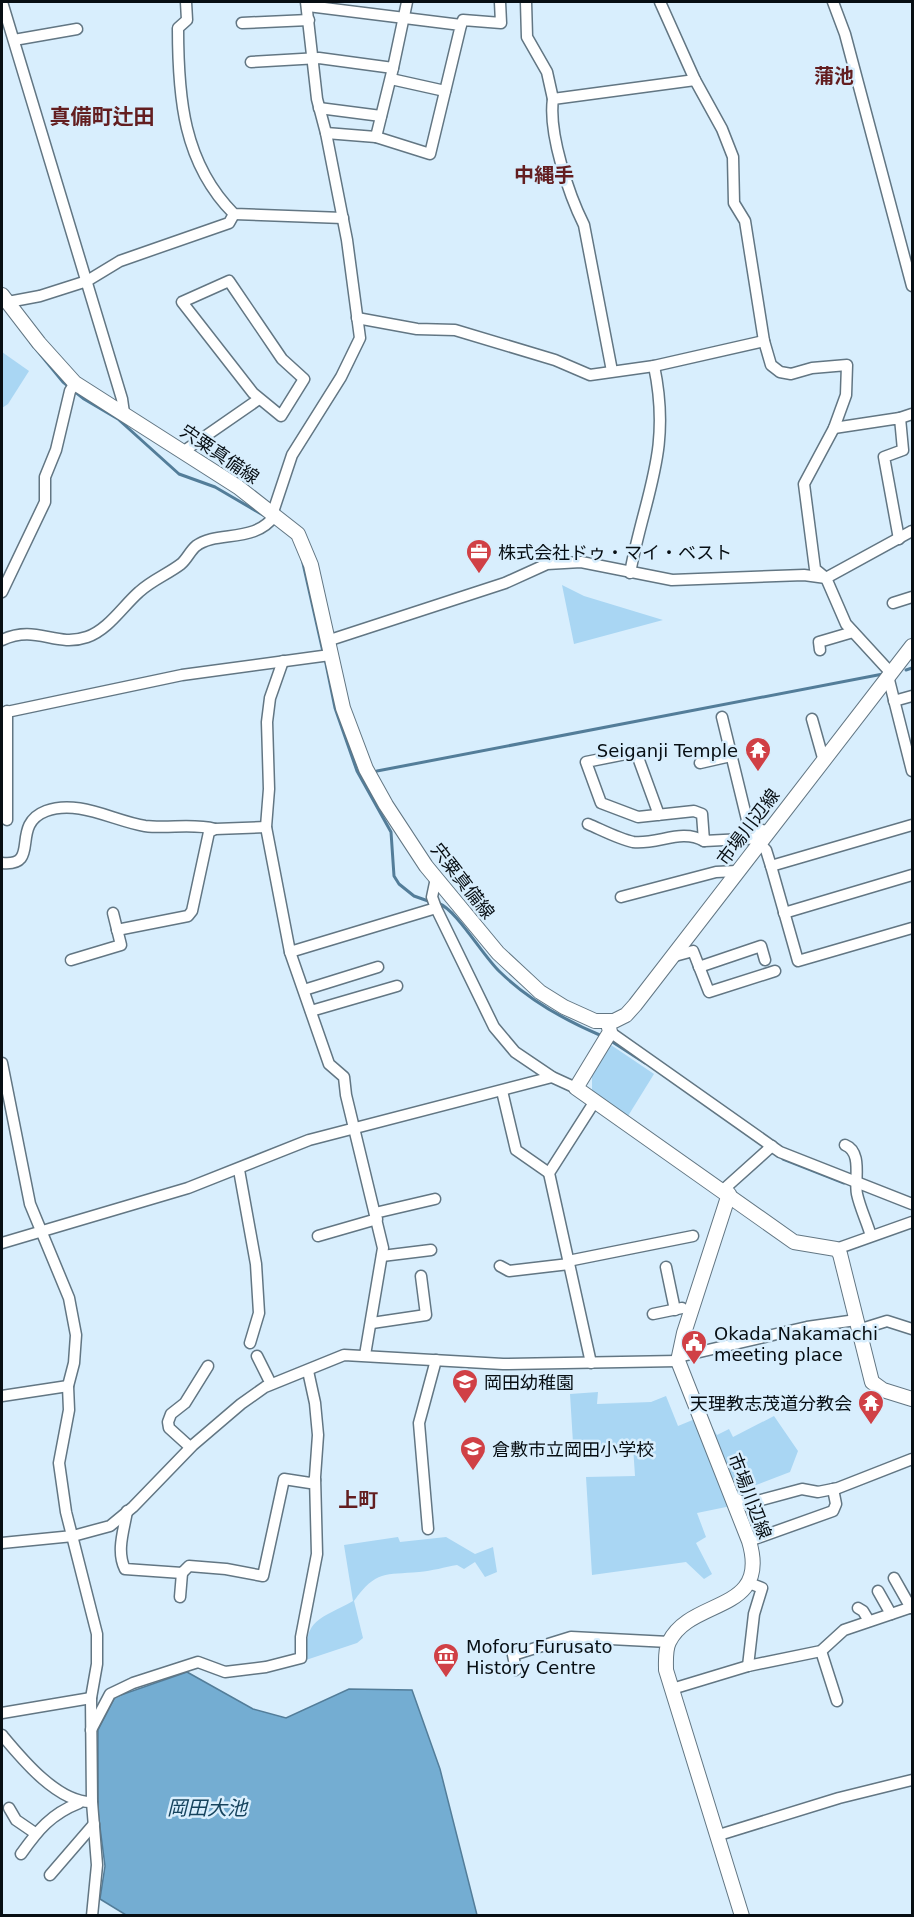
<svg xmlns="http://www.w3.org/2000/svg" width="914" height="1917" font-family="'DejaVu Sans','Noto Sans JP',sans-serif">
<style>
.green{fill:#a9d6f3}
.water{fill:#74add2;stroke:#537d99;stroke-width:1.5}
.lines{fill:none;stroke-linecap:round;stroke-linejoin:round}
.stream{stroke:#537d99;stroke-width:3}
.street-casing{stroke:#627683;stroke-width:13}
.secondary-casing{stroke:#627683;stroke-width:16}
.street{stroke:#fff;stroke-width:10}
.secondary{stroke:#fff;stroke-width:14}
.labels{text-anchor:middle;dominant-baseline:central;stroke-width:5;stroke-linejoin:round;paint-order:stroke}
.street-label{font-size:18px;fill:#070e13;stroke:#d8eefd}
.poi-label{font-size:18px;fill:#070e13;stroke:#d8eefd;text-anchor:start}
.neighbourhood-label{font-size:20px;font-weight:bold;fill:#631e20;stroke:#d8eefd}
.water-label{font-size:20px;font-style:italic;fill:#16445e;stroke:#d8eefd}
.quarter-label{font-size:21px;font-weight:bold;fill:#631e20;stroke:#d8eefd}
</style>
<rect width="100%" height="100%" fill="#d8eefd"/>
<g class="green">
<path d="M2,352l27,19 -21,33 -6,4z"/>
<path d="M562,585l22,11 79,24 -89,24z"/>
<path d="M611,1045l43,29 -26,42 -36,-24v-16z"/>
<path d="M598,1392l-1,12 54,-2 15,-6 12,30 17,-7 14,3 8,13 12,-6 4,8 41,-21 24,35 -8,21 -62,24 3,10 -34,7 9,24 -10,6 16,31 -8,5 -18,-17 -94,13 -6,-98 49,-1 -2,-30 -52,1 -8,-4 -3,-49z"/>
<path d="M398,1537l2,5 46,-5 29,17 18,-7 4,25 -12,5 -10,-15 -11,7 -7,-4c-12,2 -25,6 -38,7 -34,3 -43,-2 -65,29l9,37 -6,5 -51,17c-2,-42 15,-41 47,-59l-9,-56z"/>
</g>
<path class="water" d="M187,1672l66,37 33,9 63,-29 63,1 28,79 37,146h-351l-26,-16 5,-33 -7,-54v-82l17,-33z"/>
<g class="lines">
<g class="stream">
<path d="M31,343l32,39 21,17 34,20 61,55 36,13 48,28"/>
<path d="M302,559l21,93"/>
<path d="M325,659l10,49 22,63 34,61 3,44 5,8 15,12 17,6"/>
<path d="M906,670l6,-2"/>
<path d="M377,771l506,-97"/>
<path d="M438,903c19,7 44,52 62,69 30,29 64,48 102,64"/>
<path d="M611,1041l34,22"/>
<path d="M783,1159l61,24"/>
</g>
<defs>
<g id="street">
<path d="M2,2l120,397 2,14"/>
<path d="M186,2l1,18 -9,8c0,69 5,135 56,186l109,4"/>
<path d="M526,2l1,35 20,35 6,27"/>
<path d="M660,2l35,78 27,49 11,28 1,46 11,18 19,120 7,24 9,7 11,2 21,-6 35,-3 -1,30 -12,33 -30,56 11,85 11,9 20,46 45,49"/>
<path d="M833,2l12,32 67,252"/>
<path d="M308,6l153,19 -31,129 -54,-17"/>
<path d="M242,23l67,-3"/>
<path d="M461,25l2,-5 38,3 -1,-21"/>
<path d="M14,40l63,-11"/>
<path d="M251,62l68,-4 74,10 14,-66"/>
<path d="M391,79l54,12"/>
<path d="M319,108l62,8"/>
<path d="M326,133l50,4 17,-69"/>
<path d="M229,281l53,78 22,20 -23,37 -28,-23 -71,-91z"/>
<path d="M2,300l6,2 32,-6 47,-15 33,-20 109,-38 5,-9"/>
<path d="M357,318l60,11 38,1 100,30 35,15 64,-9 110,-25"/>
<path d="M612,371l-28,-146c-15,-30 -36,-92 -31,-126l142,-19"/>
<path d="M900,418l12,-4"/>
<path d="M834,428l66,-10 3,32 -19,7 15,82"/>
<path d="M184,451l75,-52"/>
<path d="M273,512l19,-57 49,-78 19,-39 -13,-98 -21,-107 -9,-34 -11,-97"/>
<path d="M630,573c15,-80 42,-122 24,-207"/>
<path d="M2,592l43,-90v-25l11,-27 14,-59 5,-8"/>
<path d="M893,603l19,-6"/>
<path d="M2,640c35,-16 53,8 85,-3 21,-7 36,-31 52,-45 13,-12 29,-18 42,-28 6,-5 9,-13 15,-18 21,-16 59,-2 79,-31"/>
<path d="M327,641l178,-58 42,-19 34,-2 91,18 132,-5 22,3 86,-47"/>
<path d="M820,650l-1,-8 34,-10"/>
<path d="M283,661l-13,37 -3,24 2,67 -3,38 24,125 39,112 15,13 2,18 37,153 -18,107"/>
<path d="M888,676l24,95"/>
<path d="M894,701l18,-5"/>
<path d="M2,713l180,-38 148,-20"/>
<path d="M722,717l27,111 19,3"/>
<path d="M812,719l11,39"/>
<path d="M700,763l31,-7"/>
<path d="M659,815l-23,-63 -50,10 15,41 37,14 56,-6 8,3 2,27 59,-3"/>
<path d="M7,820v-109"/>
<path d="M588,824c14,6 31,15 45,18 25,3 48,-14 71,-1"/>
<path d="M912,825l-141,41 27,95 114,-33"/>
<path d="M759,843l7,7 5,16"/>
<path d="M2,863c40,4 7,-38 44,-52 32,-12 68,10 99,15 23,3 47,-3 70,3"/>
<path d="M436,878l-4,19 4,11 58,119 21,25 37,25 24,11"/>
<path d="M621,897l95,-25 21,-1"/>
<path d="M784,913l128,-38"/>
<path d="M117,930l71,-14 4,-5 17,-79 6,-3 51,-2"/>
<path d="M290,952l146,-44"/>
<path d="M671,957l22,-6 16,41 66,-21"/>
<path d="M71,960l50,-15 -8,-32"/>
<path d="M699,967l62,-21 4,14"/>
<path d="M304,990l74,-23"/>
<path d="M311,1011l86,-25"/>
<path d="M610,1032l170,120 132,52"/>
<path d="M2,1063l28,141 39,94 7,37 -2,28 -6,23 1,24 -10,53 7,49 31,122v30l-6,34 1,104 5,63 -5,51"/>
<path d="M502,1091l14,59 33,23"/>
<path d="M845,1145c18,7 9,35 12,49 3,14 10,28 14,42"/>
<path d="M239,1170l17,94 3,49 -9,30"/>
<path d="M723,1190l49,-44"/>
<path d="M375,1213l60,-14"/>
<path d="M318,1236l59,-17"/>
<path d="M2,1243l186,-55 121,-48 243,-63"/>
<path d="M836,1249l76,-27"/>
<path d="M382,1256l49,-6"/>
<path d="M568,1261l125,-25"/>
<path d="M500,1266l9,5 60,-7"/>
<path d="M666,1267l9,43"/>
<path d="M653,1314l29,-6"/>
<path d="M372,1323l54,-8 -5,-39"/>
<path d="M858,1330l29,-9 25,8"/>
<path d="M257,1356l14,28"/>
<path d="M678,1357l129,-30 49,-7"/>
<path d="M591,1363l-42,-190 46,-72"/>
<path d="M2,1396l66,-10"/>
<path d="M190,1447l-21,-19 -1,-6 3,-8 14,-11 23,-37"/>
<path d="M732,1496l14,8 56,-15 16,3 20,-4 74,-29"/>
<path d="M127,1511c-3,19 -11,40 -2,58l57,4 7,-7 37,3 37,7 21,-97 26,4 5,-3"/>
<path d="M428,1529l-9,-106 17,-63"/>
<path d="M749,1541l84,-30 3,-7 -3,-15"/>
<path d="M2,1543l71,-7 37,-10 23,-19 60,-62 48,-41 24,-17 79,-32 159,9 175,-3"/>
<path d="M894,1578l17,30"/>
<path d="M878,1591l13,23"/>
<path d="M180,1597l2,-24"/>
<path d="M858,1608l5,3 6,10"/>
<path d="M821,1651l16,50"/>
<path d="M748,1666l6,-52 8,-26 -13,-5"/>
<path d="M516,1670l-3,-15 58,-18 98,5"/>
<path d="M672,1689l76,-23 73,-15 23,-21 68,-23"/>
<path d="M2,1713l89,-15"/>
<path d="M91,1730l19,-36 23,-11 65,-21 27,10 41,-5 35,-9v-21l16,-83 -2,-77 3,-42 -3,-32 -7,-32"/>
<path d="M2,1735c20,24 56,68 90,67"/>
<path d="M9,1808l7,12 19,13"/>
<path d="M719,1835l120,-37 73,-18"/>
<path d="M21,1854c17,-24 30,-40 58,-51"/>
<path d="M50,1875l44,-51"/>
</g>
<g id="secondary">
<path d="M2,295l37,48 36,40 163,104 60,47 13,31 32,143 23,61 20,36 40,61 72,87 42,39 24,15 31,14h19l12,-6 9,-10 277,-359"/>
<path d="M608,1023l2,9 -34,56 218,154 42,7 4,5 32,128 11,8 29,9"/>
<path d="M729,1194l-45,139 -6,28 71,180c22,73 -58,56 -80,101 -4,8 -3,19 -3,28l76,246"/>
</g>
</defs>
<use href="#street" class="street-casing"/>
<use href="#secondary" class="secondary-casing"/>
<use href="#street" class="street"/>
<use href="#secondary" class="secondary"/>
</g>
<defs>
<symbol id="office-pin" viewBox="-11 -11 22 30"><path d="M0 17L-7.5 6A9.5 9.5 0 1 1 7.5 6Z" fill="#d04046" stroke="#d8eefd"/><path d="M-6-3h4V-5.5h4V-3h4V5H-6ZM-1-4.5V-3h2v-1.5ZM-6 0V1H6V0Z" fill="#fff"/></symbol>
<symbol id="temple-pin" viewBox="-11 -11 22 30"><path d="M0 17L-7.5 6A9.5 9.5 0 1 1 7.5 6Z" fill="#d04046" stroke="#d8eefd"/><path d="M0-6L5-2H3V0L6.5 2.5H4V6H1.5V3h-3V6H-4V2.5H-6.5L-3 0V-2H-5Z" fill="#fff"/></symbol>
<symbol id="civic-pin" viewBox="-11 -11 22 30"><path d="M0 17L-7.5 6A9.5 9.5 0 1 1 7.5 6Z" fill="#d04046" stroke="#d8eefd"/><path d="M-.6-6.5H3V-4.5H.6V-3L4-1V1h2V6H-6V1h2V-1L-.6-3ZM-1.2 2.5V6h2.4V2.5Z" fill="#fff"/></symbol>
<symbol id="school-pin" viewBox="-11 -11 22 30"><path d="M0 17L-7.5 6A9.5 9.5 0 1 1 7.5 6Z" fill="#d04046" stroke="#d8eefd"/><path d="M0-5L7-2L0 1L-7-2ZM-4 1L0 2.5L4 1V4Q0 6-4 4Z" fill="#fff"/></symbol>
<symbol id="museum-pin" viewBox="-11 -11 22 30"><path d="M0 17L-7.5 6A9.5 9.5 0 1 1 7.5 6Z" fill="#d04046" stroke="#d8eefd"/><path d="M0-6L6-3V-2H-6V-3ZM-5-1h2V3h-2ZM-1-1h2V3h-2ZM3-1h2V3H3ZM-6 4H6V6H-6Z" fill="#fff"/></symbol>
</defs>
<g fill-rule="evenodd">
<use href="#office-pin" x="464" y="537" width="30" height="40"/>
<use href="#temple-pin" x="743" y="735" width="30" height="40"/>
<use href="#civic-pin" x="679" y="1328" width="30" height="40"/>
<use href="#school-pin" x="450" y="1367" width="30" height="40"/>
<use href="#temple-pin" x="856" y="1388" width="30" height="40"/>
<use href="#school-pin" x="458" y="1434" width="30" height="40"/>
<use href="#museum-pin" x="431" y="1641" width="30" height="40"/>
</g>
<g class="labels">
<g class="street-label">
<text transform="translate(220 454) rotate(34)">宍粟真備線</text>
<text transform="translate(748 827) rotate(-53)">市場川辺線</text>
<text transform="translate(463 881) rotate(52)">宍粟真備線</text>
<text transform="translate(750 1496) rotate(69)">市場川辺線</text>
</g>
<g class="poi-label">
<text x="498" y="552">株式会社ドゥ・マイ・ベスト</text>
<text x="738" y="750" text-anchor="end">Seiganji Temple</text>
<text x="714" y="1333">Okada Nakamachi<tspan x="714" dy="21">meeting place</tspan></text>
<text x="484" y="1382">岡田幼稚園</text>
<text x="852" y="1403" text-anchor="end">天理教志茂道分教会</text>
<text x="492" y="1449">倉敷市立岡田小学校</text>
<text x="466" y="1646">Moforu Furusato<tspan x="466" dy="21">History Centre</tspan></text>
</g>
<g class="neighbourhood-label">
<text x="834" y="76">蒲池</text>
<text x="544" y="175">中縄手</text>
<text x="358" y="1500">上町</text>
</g>
<g class="water-label">
<text x="207" y="1808">岡田大池</text>
</g>
<g class="quarter-label">
<text x="102" y="117">真備町辻田</text>
</g>
</g>
<rect width="914" height="1917" fill="none" stroke="#070e13" stroke-width="6"/>
</svg>
